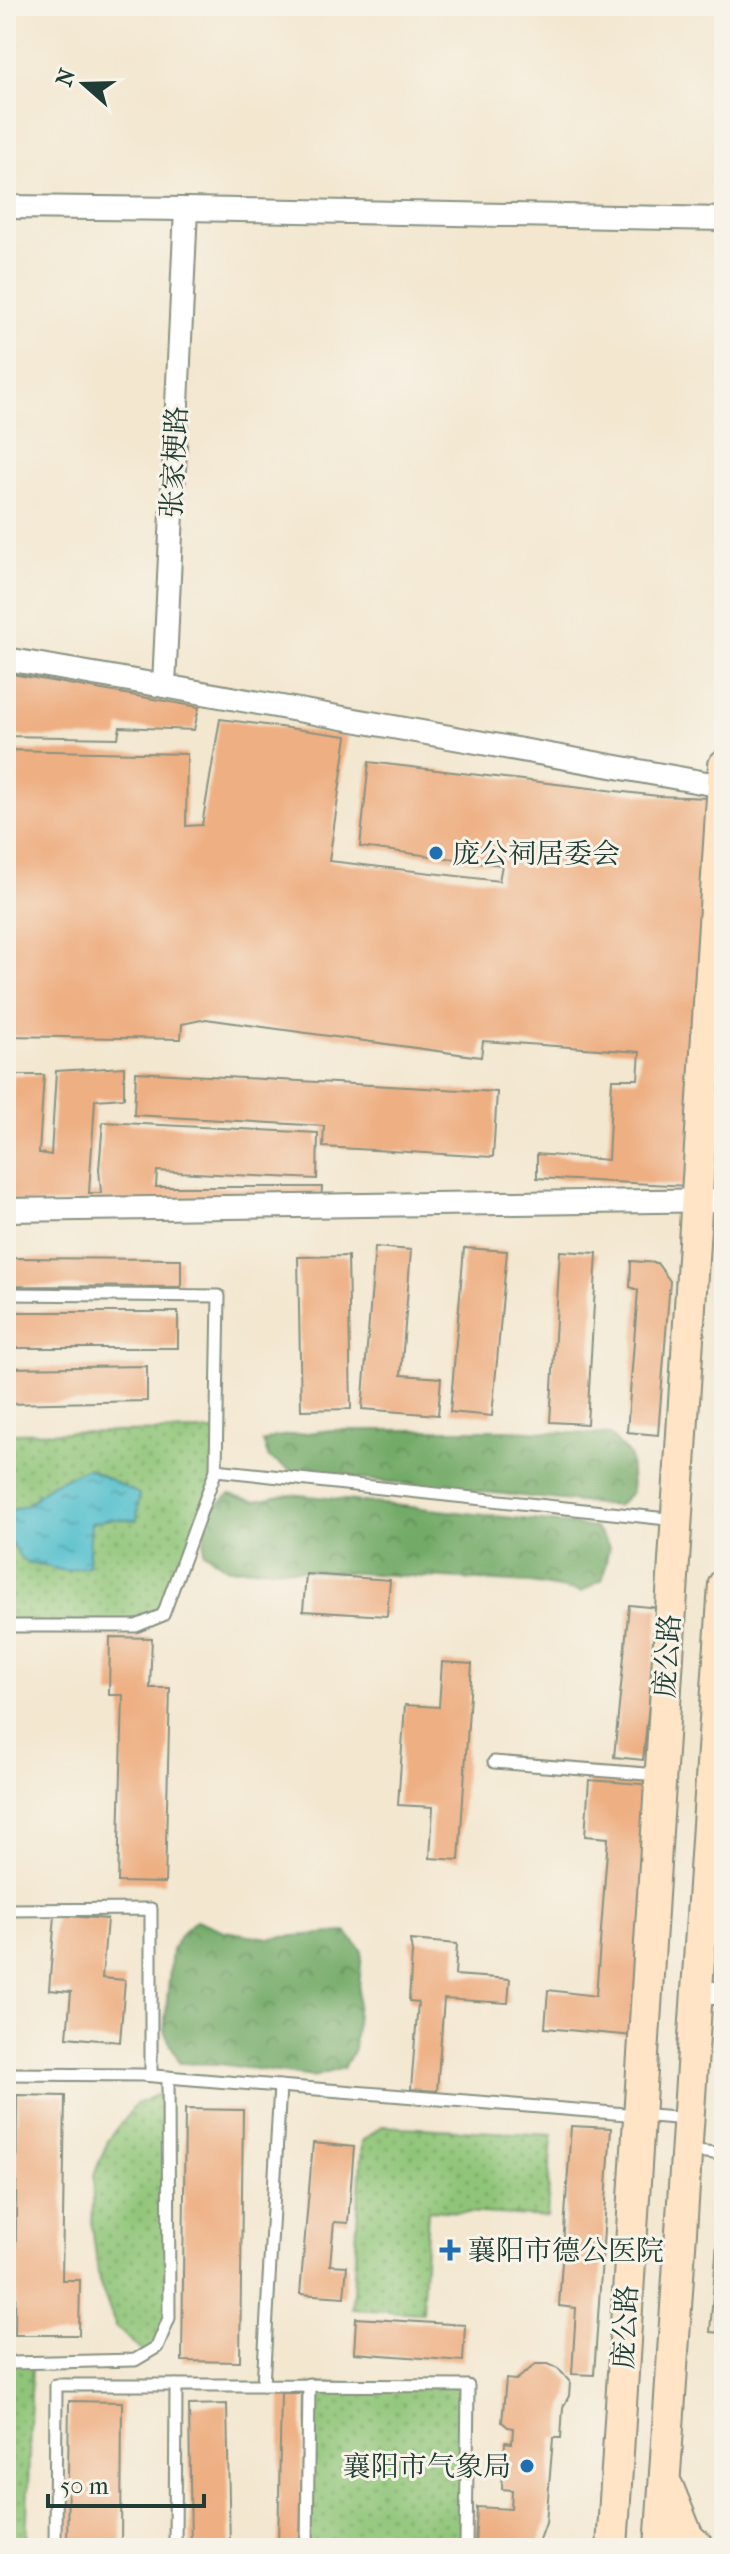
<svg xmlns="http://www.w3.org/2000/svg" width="730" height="2554" font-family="'IM FELL French Canon','Noto Serif SC',serif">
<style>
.forest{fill:url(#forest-crowns);stroke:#49744e;stroke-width:2}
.park{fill:url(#park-dots);stroke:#578156;stroke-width:2}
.water{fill:url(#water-ripples);stroke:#397e80;stroke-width:2}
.building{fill:#eeaf82}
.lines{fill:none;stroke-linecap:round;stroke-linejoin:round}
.lane-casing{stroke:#899282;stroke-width:15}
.street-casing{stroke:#899282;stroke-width:26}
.secondary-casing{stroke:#899282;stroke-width:34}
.lane{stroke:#fff;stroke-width:11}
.street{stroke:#fff;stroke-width:22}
.secondary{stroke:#ffe4c6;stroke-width:30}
.poi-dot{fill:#1f6fb2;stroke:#f7f3e8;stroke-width:3}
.labels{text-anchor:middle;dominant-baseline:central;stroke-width:6;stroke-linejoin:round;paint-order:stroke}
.street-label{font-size:28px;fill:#1f3d34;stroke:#f7f3e8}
.poi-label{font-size:28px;fill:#1f3d34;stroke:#f7f3e8;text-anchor:start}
</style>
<defs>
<pattern id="forest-crowns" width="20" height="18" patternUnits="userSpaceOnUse" patternTransform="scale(2)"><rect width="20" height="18" fill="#73aa68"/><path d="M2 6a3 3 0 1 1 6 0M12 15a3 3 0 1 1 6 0" fill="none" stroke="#5e8c56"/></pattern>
<pattern id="park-dots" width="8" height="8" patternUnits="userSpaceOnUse" patternTransform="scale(2)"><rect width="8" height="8" fill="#8fc578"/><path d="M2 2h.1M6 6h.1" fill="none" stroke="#74a163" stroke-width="1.8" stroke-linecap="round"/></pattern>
<pattern id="water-ripples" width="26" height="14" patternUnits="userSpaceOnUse" patternTransform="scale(2)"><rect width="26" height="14" fill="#53bfcd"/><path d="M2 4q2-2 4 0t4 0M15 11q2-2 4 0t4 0" fill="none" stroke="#449ca7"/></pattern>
</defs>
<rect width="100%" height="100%" fill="#f7f3e8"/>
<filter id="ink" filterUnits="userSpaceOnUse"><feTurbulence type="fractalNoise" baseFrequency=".0125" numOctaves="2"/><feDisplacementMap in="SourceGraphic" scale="16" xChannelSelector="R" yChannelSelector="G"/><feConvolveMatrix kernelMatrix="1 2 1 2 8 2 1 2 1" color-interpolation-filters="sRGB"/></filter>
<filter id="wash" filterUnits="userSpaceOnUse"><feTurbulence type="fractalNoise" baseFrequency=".006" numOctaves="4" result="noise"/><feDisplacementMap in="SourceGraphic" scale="32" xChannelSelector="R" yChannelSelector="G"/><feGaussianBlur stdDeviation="1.8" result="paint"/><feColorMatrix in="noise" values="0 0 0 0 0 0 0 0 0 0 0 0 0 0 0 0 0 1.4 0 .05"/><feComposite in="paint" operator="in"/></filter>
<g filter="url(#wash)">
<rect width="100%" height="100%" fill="#f3e7d0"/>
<g class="forest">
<path d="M331,1430h178l101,5 20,21 2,36 -15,14 -323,-34 -25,-14 -6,-16 12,-5z"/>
<path d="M230,1494l25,7 35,-7 269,29 36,5 14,18 -6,33 -21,13 -51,-9 -263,-15 -40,1 -24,-17 2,-39z"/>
<path d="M196,1920l28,11 45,7 77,-6 16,19 -8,98 -10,19 -31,9 -94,-13 -39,-1 -16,-32 8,-81 9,-16z"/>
</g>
<g class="park">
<path d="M217,1431l-1,39 -53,145 -27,11h-130v-193z"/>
<path d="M168,2090l1,228 -12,29 -12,7 -29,-27 -17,-46 -7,-56 2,-50 14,-34 28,-37z"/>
<path d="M382,2126l170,9 -5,82 -119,-7 -6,103 -70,-4 10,-168z"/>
<path d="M6,2357l26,6 -6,185h-20z"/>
<path d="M309,2384l159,2 -2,162h-159z"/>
</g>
<path class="water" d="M87,1468l52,26 -2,26 -27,-1 -19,4 -3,43 -23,5 -42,-10 -13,-20h-4v-29l21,-7 23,-20z"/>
<g id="blocks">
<g class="building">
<path d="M6,673l193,34 -5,23 -74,-3 -2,11 -112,-2z"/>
<path d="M220,719l127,17 -18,125 170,20 3,-16 -142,-18 9,-85 289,34 52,2 -21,388 -152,-8v-24l71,6 4,-81h26l2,-27 -157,-11 -2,16 -275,-38 -24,5 -1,15 -175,-3v-286l181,4 -1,72 16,-1z"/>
<path d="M124,1067v31l-29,2 -6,93h12l-2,-24 4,-47 215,11 -1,46 -160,-8 -1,16h166l-1,13 -315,4v-63h4l3,-66h31l-5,78 12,2 5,-84z"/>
<path d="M136,1072l361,20 -4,65 -170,-10 1,-21 -190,-11z"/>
<rect x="6" y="1073" width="3" height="37"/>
<path d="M375,1247l36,3 -10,125 40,3 -3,37 -76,-6z"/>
<path d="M464,1248l43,3 -15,165 -42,-4z"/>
<path d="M560,1251l37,2 -10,171 -37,-2z"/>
<path d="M348,1256l3,153 -50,1 -3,-153z"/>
<path d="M6,1258l175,1v28l-175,-1z"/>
<path d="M631,1261l26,2 13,18 -12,154 -31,-3 11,-142 -8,-3z"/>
<rect x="6" y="1312" width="172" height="36"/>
<path d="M147,1366v35l-141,3v-36z"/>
<path d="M306,1574l84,6 -3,36 -84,-5z"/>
<path d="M629,1605l30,3 -16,152 -29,-3z"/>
<path d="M110,1637l42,1 -2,50h20l-5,195 -47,-1 5,-187h-14z"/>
<path d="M442,1662l30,2 -13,196 -29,-2 3,-51 -35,-2 7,-100 34,2z"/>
<path d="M589,1780l65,5 -20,251 -89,-8 3,-38 48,6 12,-158 -23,-2z"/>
<path d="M6,1791h3l-1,22h-2z"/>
<path d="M55,1915l52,4 -5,59 23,2 -5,62 -53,-5 4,-45 -22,-2z"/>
<path d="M410,1940l47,4 -2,31 55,4 -2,24 -64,-4 -7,92 -26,-2 7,-87 -9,-1 3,-49z"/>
<path d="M17,2095l48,1 -3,184h18l-1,55h-64z"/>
<path d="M185,2109l58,1 -3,252 -58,-1z"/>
<path d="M571,2126l40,2 -17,247 -22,-1 4,-66 -17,-2z"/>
<path d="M313,2143l41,4 -6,76 -14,-1 -4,43 17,1 -3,31 -44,-3z"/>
<path d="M722,2178h2v155l-14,-1z"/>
<path d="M356,2318l109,7 -2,36 -109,-8z"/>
<path d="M536,2364h12l10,4 12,14 -1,14 -6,11 -2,31h-8l-7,85 -9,25h-62l2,-41 34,2 1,-19 -10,-1 3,-47 7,1 1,-15 -5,-1 -6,-5 4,-43 10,1z"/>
<path d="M281,2393h22l-3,155h-22z"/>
<path d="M69,2401l53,1 -1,146h-54z"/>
<path d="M227,2404l3,144h-39l-2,-143z"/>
</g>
</g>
</g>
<g filter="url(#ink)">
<use href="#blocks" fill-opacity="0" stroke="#899282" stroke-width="2"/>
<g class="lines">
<defs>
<g id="lane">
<path d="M6,1294l213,2 -3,174 -53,145 -27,11h-130"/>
<path d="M216,1470l460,50"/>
<path d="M494,1762l165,13"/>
<path d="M6,1910l145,-1v166"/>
<path d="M6,2074l136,1 546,44"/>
<path d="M280,2086l-17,299 205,1 -2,162"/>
<path d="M687,2150l37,4"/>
<path d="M6,2357l6,6 123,-3 22,-13 12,-29 -1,-241"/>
<path d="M55,2548l1,-163h207"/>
<path d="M175,2548l1,-163"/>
<path d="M307,2548l2,-164"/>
</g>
<g id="street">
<path d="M6,207l180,2"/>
<path d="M6,659l158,27"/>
<path d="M723,786l-559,-100 22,-477 538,10"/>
<path d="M6,1210l718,-10"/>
<path d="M697,1993h27"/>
</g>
<g id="secondary">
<path d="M668,2487l20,50 12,11"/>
<path d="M612,2548l112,-1783"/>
<path d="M660,2548l64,-964"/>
</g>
</defs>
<use href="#lane" class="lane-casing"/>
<use href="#street" class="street-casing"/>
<use href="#secondary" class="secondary-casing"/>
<use href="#lane" class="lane"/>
<use href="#street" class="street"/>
<use href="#secondary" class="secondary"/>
</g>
</g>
<g class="poi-dot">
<circle cx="436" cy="853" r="8"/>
<path d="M446 2238h8v8h8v8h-8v8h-8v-8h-8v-8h8z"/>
<circle cx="527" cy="2466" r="8"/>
</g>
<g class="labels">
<g class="street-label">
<text transform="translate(174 462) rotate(-87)">张家梗路</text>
<text transform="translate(667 1656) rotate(-86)">庞公路</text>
<text transform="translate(625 2327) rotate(-87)">庞公路</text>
</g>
<g class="poi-label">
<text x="452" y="853">庞公祠居委会</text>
<text x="468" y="2250">襄阳市德公医院</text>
<text x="511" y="2466" text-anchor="end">襄阳市气象局</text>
</g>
</g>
<rect width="730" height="2554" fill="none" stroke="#f7f3e8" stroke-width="32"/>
<g transform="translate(84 84) rotate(290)" stroke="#f7f3e8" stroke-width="6" paint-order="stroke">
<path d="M0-6L14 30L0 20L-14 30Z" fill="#1f3d34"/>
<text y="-12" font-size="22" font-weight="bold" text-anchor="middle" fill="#1f3d34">N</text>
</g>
<path d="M48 2494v12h156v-12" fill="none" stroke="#1f3d34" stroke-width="4"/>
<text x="60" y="2494" font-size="24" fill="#1f3d34" stroke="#f7f3e8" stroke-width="6" paint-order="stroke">50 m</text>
</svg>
